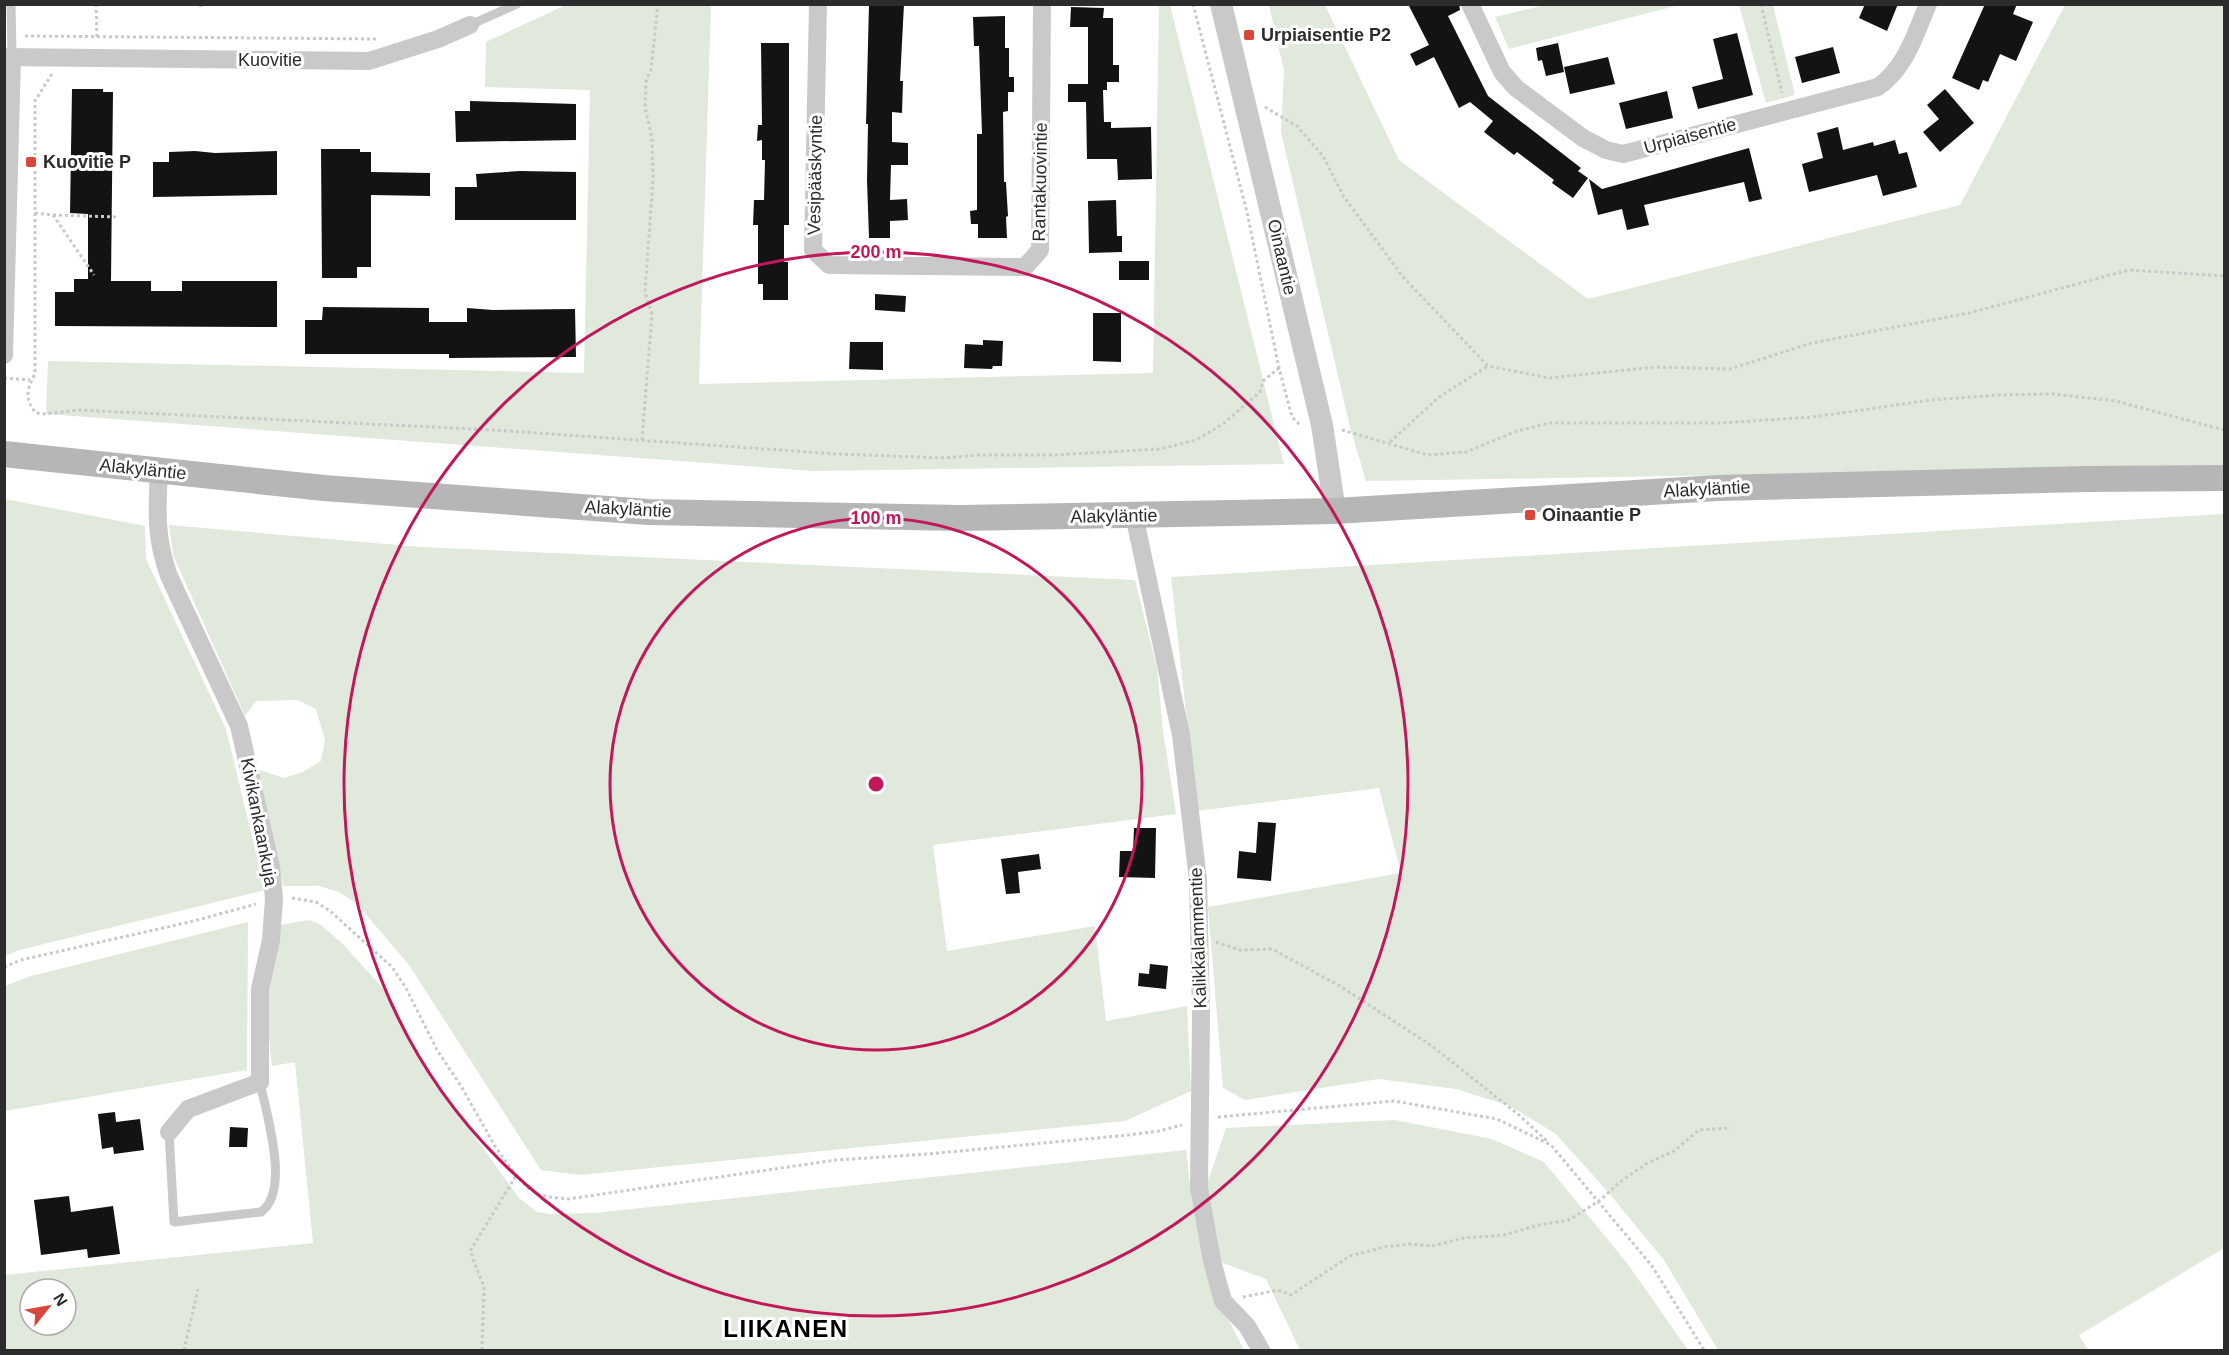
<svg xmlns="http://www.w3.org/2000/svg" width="2229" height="1355" font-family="Arial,sans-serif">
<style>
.green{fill:#e0e9db;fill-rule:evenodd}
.building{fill:#131313}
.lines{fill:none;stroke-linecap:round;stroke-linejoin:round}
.path{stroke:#c9c9c9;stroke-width:3;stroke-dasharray:3 3;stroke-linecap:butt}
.service{stroke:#c9c9c9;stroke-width:9}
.minor{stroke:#c9c9c9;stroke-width:18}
.tertiary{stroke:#c9c9c9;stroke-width:22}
.secondary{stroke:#b6b6b6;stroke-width:26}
.ring{fill:none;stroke:#c2185b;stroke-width:3}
.poi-dot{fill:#d7483b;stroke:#fff;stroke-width:2}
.labels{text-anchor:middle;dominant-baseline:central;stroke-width:6;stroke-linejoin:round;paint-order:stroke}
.poi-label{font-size:18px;font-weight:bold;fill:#2c2c2c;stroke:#fff;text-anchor:start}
.street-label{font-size:18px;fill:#2c2c2c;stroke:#fff}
.district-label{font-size:24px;font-weight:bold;letter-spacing:1.5px;fill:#000;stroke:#fff}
.centre{fill:#c2185b;stroke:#fff;stroke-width:3}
.ring-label{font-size:18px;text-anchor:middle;font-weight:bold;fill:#c2185b;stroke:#fff;stroke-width:6;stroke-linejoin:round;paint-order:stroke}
</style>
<rect width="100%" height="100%" fill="#fff"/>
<g class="green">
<path d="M568,4l143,1 -12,379 454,-11 6,-368h11l114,459 -470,7 -768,-57 2,-53 536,12 6,-283 -105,-3 1,-45z"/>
<path d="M1269,5h56l74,155 189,139 372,-94 105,-200h159v462l-858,14 -16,-54 -69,-295 3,-61z"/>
<path d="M1545,5v-1l134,1 -170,44 -14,-32z"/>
<path d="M1739,5h34l22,90 -29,8z"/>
<path d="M5,499l140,27 1,33 80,170 39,161 -246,60 -14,6z"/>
<path d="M2224,514v734l-145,87 9,15h-370l-54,-90 -56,-68 -52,-58 -46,-28 -54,-17 -77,-10 -134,21 -22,-12 -15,-181 193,-34 -22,-85 -182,23 -26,-234z"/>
<path d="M169,525l252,22 714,33 22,88 6,63 13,83 -243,31 14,106 148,-25 11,95 81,-15 4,85 -66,30 -545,54 -39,-5 -132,-205 -52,-61 -18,-12 -20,-6h-36l-26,-117 27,9 19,-6 18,-11 4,-21 -9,-31 -18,-9 -42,1 -11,15 -72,-161z"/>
<path d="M310,920l11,5 23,20 41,46 8,11 27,58 99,138 18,14 13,2 44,-1 592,-63 6,52 28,101 24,47h-1239l-1,-75 309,-32 -18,-181 -23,4 -6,-56v-21l13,-64zM30,1289h36v36h-36z"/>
<path d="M248,922l-1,148 -242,41v-125l26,-10z"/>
<path d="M1395,1120l97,19 52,23 83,101 61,87h-388l-34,-71 -48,-18 -11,-77 19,-56z"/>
</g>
<g class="building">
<path d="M869,4h35l-4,77h3l-1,32 -10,-1v30l16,1v22h-17l-1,35 17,-1 1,21 -18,1v17h-21l-2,-58 1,-56h-2z"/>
<path d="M1408,4h51l1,6 -12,6 40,80 93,72 -3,3 10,7 -15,20 -21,-15 2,-3 -37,-28 -3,3 -30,-23 9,-11 -23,-19 -11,6 -25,-51 -18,9 -6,-12 19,-9z"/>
<path d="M1865,4h33l-11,27 -28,-13z"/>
<path d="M1985,4h32l-4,10 20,8 -17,39 -16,-7 -12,28 -5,-2 -4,10 -27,-12z"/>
<path d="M1071,7l33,1 -1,10h10v47h6v17h-12v8h-4l1,32h7v6l40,-1 1,52 -34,1 -1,-21h-30l-1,-57h-18v-18h20v-57h-18z"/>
<path d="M1005,16v32h4v29h5v15h-6v19l-5,1 1,70h2l2,34 -2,1 1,21h-29v-14h-7l-1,-13 7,-1v-76h5l-3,-88h-5l-1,-29z"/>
<path d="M1737,33l16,62 -55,14 -6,-22 31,-8 -10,-40z"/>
<path d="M761,43h28v182h-5v37h4v38h-25v-16h-5v-59h-5l1,-25h10l1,-40h-3v-20l-5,1 1,-16h4z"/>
<path d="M1558,43l6,29 -18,4 -4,-16 -4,1 -2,-13z"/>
<path d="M1833,47l7,26 -38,10 -7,-26z"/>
<path d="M1608,57l7,27 -45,10 -6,-27z"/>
<path d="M72,89h31v3h10l-2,189h40v10h31v-10h95v46l-222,-1v-34h19v-13h14v-65l-18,-1z"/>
<path d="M1945,89l29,34 -34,29 -17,-20 16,-13 -12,-14z"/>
<path d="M1667,91l6,27 -47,11 -7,-26z"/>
<path d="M470,101l106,3v36l-120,2 -1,-31h15z"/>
<path d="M1838,127l5,23 30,-8 1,4 21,-6 4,14 8,-2 10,35 -34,9 -6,-21 -68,17 -7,-28 21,-6 -6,-25z"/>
<path d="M1749,148l13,51 -13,3 -5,-20 -100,23 5,20 -22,5 -5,-21 -24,6 -9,-36 13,10z"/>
<path d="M321,149h39v3h11v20l59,1v23l-59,-1v72h-14v11h-35z"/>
<path d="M195,151l20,2 62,-2v44l-124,2v-35h16v-10z"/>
<path d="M520,171l56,1v48h-121v-33h22l-1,-13z"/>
<path d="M1116,200l1,36h5v16l-33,1 -1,-52z"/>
<rect x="1119" y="261" width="30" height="19"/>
<path d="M875,294l31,2 -1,16 -30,-2z"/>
<path d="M323,307l106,1v14h38v-14l26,2 82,-1 1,48 -127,1v-4h-144v-34h17z"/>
<path d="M1093,313h28v49l-28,-1z"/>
<path d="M983,340l20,1 -1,25h-9l-1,3 -28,-1 1,-24 18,1z"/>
<path d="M850,342h33v28l-34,-1z"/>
<path d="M1258,822l18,1 -5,58 -34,-3 2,-27 17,2z"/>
<path d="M1134,828h22l-1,50 -36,-1 1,-26h13z"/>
<path d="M1039,854l2,15 -23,3 2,21 -14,1 -5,-35z"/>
<path d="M1150,964l18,2 -2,23 -28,-3 1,-13 10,1z"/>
<path d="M115,1112l1,10 24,-3 4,31 -30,4 -1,-7 -11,2 -4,-35z"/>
<path d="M230,1127l18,1 -1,19h-18z"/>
<path d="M69,1196l2,16 42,-6 7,48 -32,4 -1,-9 -46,6 -7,-55z"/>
</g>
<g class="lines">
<g class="path">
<path d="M96,4l1,34"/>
<path d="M200,4l1,4"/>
<path d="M1193,4l54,208 32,156 13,49 8,8"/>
<path d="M1761,4l21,89"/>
<path d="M25,36l353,3"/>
<path d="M52,74l-17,27v273c-8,15 -11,25 1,39l10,1 32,-4 416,20 343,24 108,4 35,-3h74l106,-6 36,-9 27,-16 37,-32 3,-11 16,-13"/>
<path d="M1265,107l32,19 26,30 21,41 59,80 85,89 61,12 106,-11 75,2 82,-26 157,-30 160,-43 95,6"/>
<path d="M35,213l18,2 41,60"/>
<path d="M53,215l64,2"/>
<path d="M4,378l26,2"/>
<path d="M1342,430l86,25 38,-3 51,-21 33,-8h170l93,-6 118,-17 68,-5 53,-1 64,7 108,29"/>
<path d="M642,440l10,-126 -7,-22 8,-113 -1,-41 -7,-31 1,-25 5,-13 7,-65"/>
<path d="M1390,442l49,-45 49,-31"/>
<path d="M292,898l24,4 14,9 62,56 14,21 31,62 24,36 35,62 20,27 12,13 10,6 11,3 19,2 268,-39 92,-6 200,-19 31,-4 23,-6"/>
<path d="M1216,942l24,8 32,-1 68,37 92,60 87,69 29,27"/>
<path d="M4,967l17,-7 173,-39 62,-17"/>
<path d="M1218,1117l176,-16 103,18 54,26 101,121 52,84"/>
<path d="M1243,1297l35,-7 13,5 59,-39 34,-9 26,-3 22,2 32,-8 40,-3 34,-10 31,-5 30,-19 21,-19 26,-18 28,-13 25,-21 32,-2"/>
<path d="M184,1350l14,-61"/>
<path d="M482,1350l2,-63 -14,-36 46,-75"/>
</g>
<g class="service">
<path d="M11,4l1,53"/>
<path d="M470,25l47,-21"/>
<path d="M169,1132l5,90 87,-10c30,-21 5,-99 -1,-130"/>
</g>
<g class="minor">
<path d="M818,4l-5,246 16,15 196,2 15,-17 2,-246"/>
<path d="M1470,4l32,68 14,16 67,50 23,12 17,4 255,-67c28,-20 37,-52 50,-83"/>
<path d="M4,57l365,4 69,-22 32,-14"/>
<path d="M4,355l8,-298"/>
<path d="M159,471c-2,40 -4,66 10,105l70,150 32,141 3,32 -3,41 -11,49v93l-72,27 -19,23"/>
<path d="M1134,515l47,220 17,145 3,137 -2,171 13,73 11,40 24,25 14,24"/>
</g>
<path class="tertiary" d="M1221,4l101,421 13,86"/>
<path class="secondary" d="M4,454l320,34 324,24 312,6 375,-7 383,-23 370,-9 136,-1"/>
</g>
<g class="ring">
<circle cx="876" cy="784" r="266"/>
<circle cx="876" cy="784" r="532"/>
</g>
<g class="poi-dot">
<rect x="1243" y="29" width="12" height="12" rx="3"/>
<rect x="25" y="156" width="12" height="12" rx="3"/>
<rect x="1524" y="509" width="12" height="12" rx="3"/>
</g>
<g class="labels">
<g class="poi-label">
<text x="1261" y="35">Urpiaisentie P2</text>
<text x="43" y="162">Kuovitie P</text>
<text x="1542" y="515">Oinaantie P</text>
</g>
<g class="street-label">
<text x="270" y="60">Kuovitie</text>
<text transform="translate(1690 136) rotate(-15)">Urpiaisentie</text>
<text transform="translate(815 175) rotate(-89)">Vesipääskyntie</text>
<text transform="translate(1040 182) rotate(-89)">Rantakuovintie</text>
<text transform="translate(1282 257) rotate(77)">Oinaantie</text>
<text transform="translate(143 469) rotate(6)">Alakyläntie</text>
<text transform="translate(1707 489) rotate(-3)">Alakyläntie</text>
<text transform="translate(628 509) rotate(3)">Alakyläntie</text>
<text transform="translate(1114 516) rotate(-1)">Alakyläntie</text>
<text transform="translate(259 822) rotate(79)">Kivikankaankuja</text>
<text transform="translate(1198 938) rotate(-92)">Kalikkalammentie</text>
</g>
<g class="district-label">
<text x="786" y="1328">LIIKANEN</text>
</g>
</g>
<circle cx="876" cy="784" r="9" class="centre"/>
<g class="ring-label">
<text x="876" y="258">200 m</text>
<text x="876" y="524">100 m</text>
</g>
<rect width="2229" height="1355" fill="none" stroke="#2c2c2c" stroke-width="12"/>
<g transform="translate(48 1307) rotate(59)"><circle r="28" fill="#ffffff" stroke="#ababab" stroke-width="1.5"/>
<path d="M0-4.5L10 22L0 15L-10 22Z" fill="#d7483b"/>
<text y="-9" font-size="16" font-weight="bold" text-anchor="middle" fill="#2c2c2c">N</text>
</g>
</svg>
